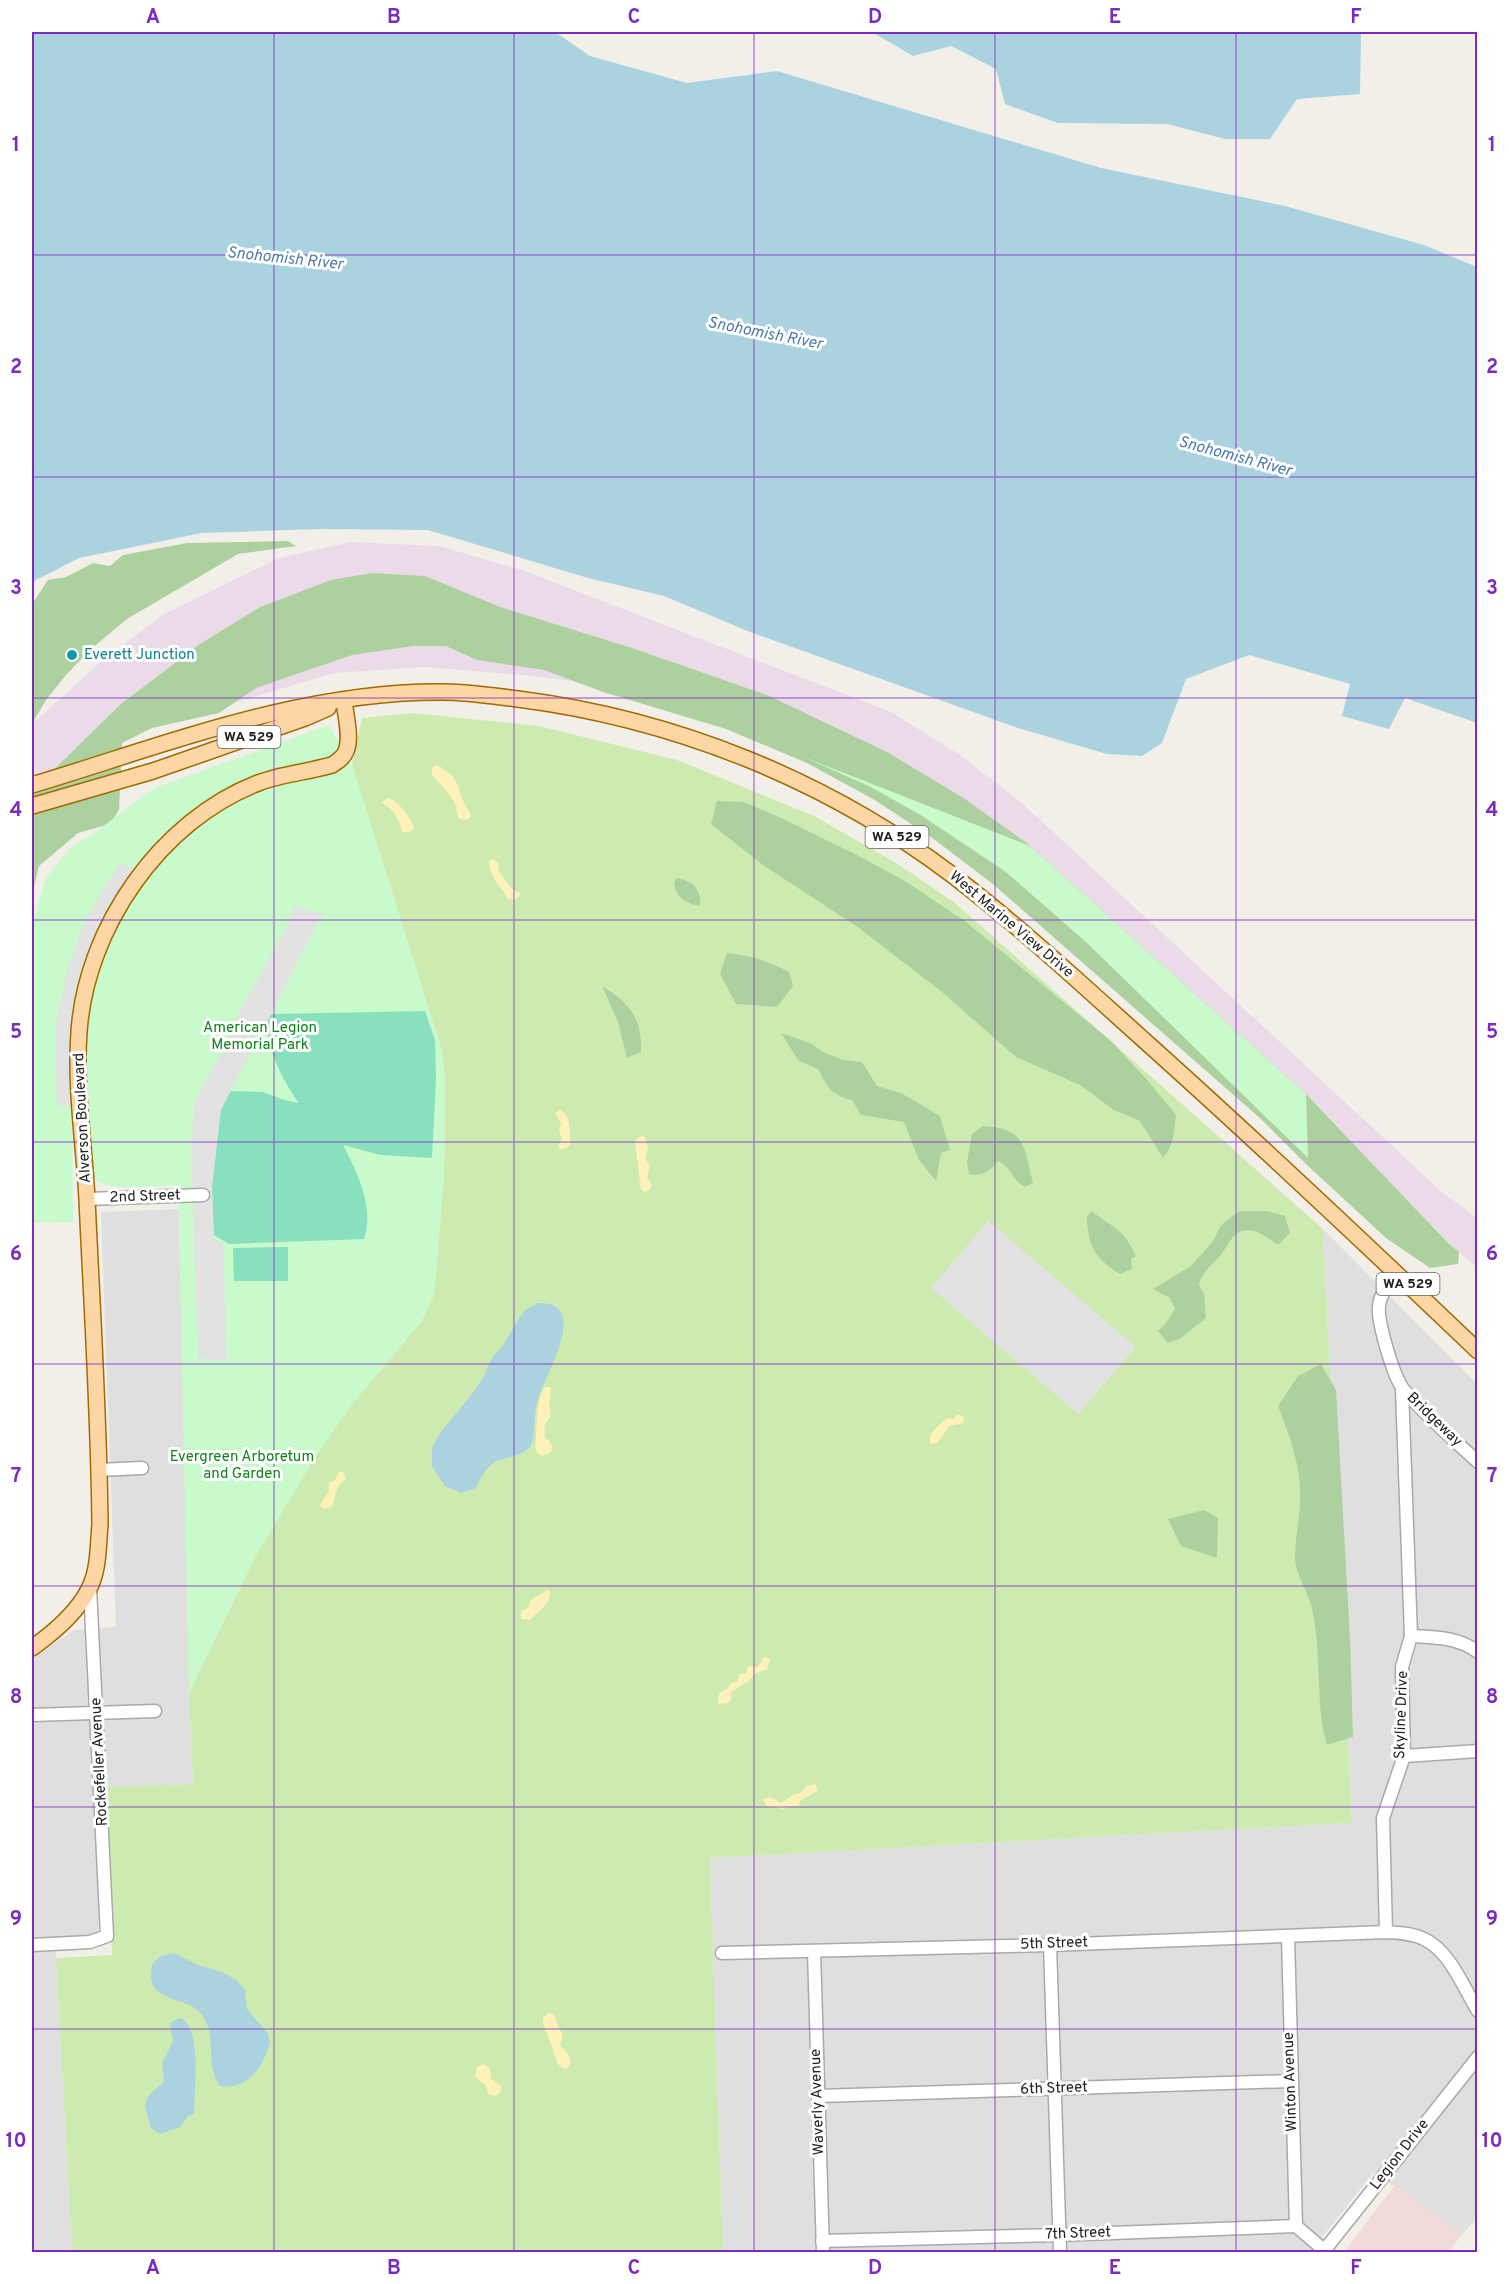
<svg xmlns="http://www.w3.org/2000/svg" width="1509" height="2284" font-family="Overpass,sans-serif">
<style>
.residential{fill:#e0dfdf}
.commercial{fill:#f2dad9}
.industrial{fill:#ebdbe8}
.grass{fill:#cdebb0}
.forest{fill:#add19e}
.sand{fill:#fff1ba}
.park{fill:#c8facc}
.pitch{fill:#88e0be}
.parking{fill:#e2e2e2}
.water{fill:#aad3df}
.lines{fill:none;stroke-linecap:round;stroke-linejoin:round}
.minor-casing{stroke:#a9a9a9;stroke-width:15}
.major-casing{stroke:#a06b00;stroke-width:18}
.minor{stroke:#fff;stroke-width:12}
.major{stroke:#fcd6a4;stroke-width:15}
.grid{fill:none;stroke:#7b2cbf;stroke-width:1.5;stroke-opacity:0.55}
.culture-dot{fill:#0f9aa8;stroke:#fff;stroke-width:2}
.labels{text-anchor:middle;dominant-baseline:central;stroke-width:6;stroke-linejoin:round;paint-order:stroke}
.shield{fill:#fff;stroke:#646464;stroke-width:1.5}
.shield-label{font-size:14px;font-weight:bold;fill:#222}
.culture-label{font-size:15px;fill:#0d838f;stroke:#fff;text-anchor:start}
.street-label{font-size:15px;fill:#222;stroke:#fff}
.park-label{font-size:15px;fill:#0c8416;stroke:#fff}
.water-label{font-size:16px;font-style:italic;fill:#4a7aab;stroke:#fff}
.neatline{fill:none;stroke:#7b2cbf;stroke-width:2}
.grid-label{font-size:20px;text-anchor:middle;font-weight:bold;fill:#7b2cbf}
</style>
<rect width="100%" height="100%" fill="#f2efe9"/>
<g class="residential">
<path d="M181,1209l8,484 4,91 -99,4 5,148 -44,1 17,315h-40v-593l42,-29 42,-3 -15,-415z"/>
<path d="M1323,1229l154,155 1,832 -16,19 -88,-63 -64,80h-587l-13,-394 642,-35z"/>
</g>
<path class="commercial" d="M1395,2185l67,50 -14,17h-104z"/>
<path class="industrial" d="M351,542l88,4 83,24 369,142 69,43 63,49 419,388 35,26v49l-28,-23 -136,-143 -285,-257 -381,-154 -124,-15 -99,-8 -89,6 -259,76 -44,42v-67l72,-65 60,-45 115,-56z"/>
<path class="grass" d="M412,713l127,13 138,34 137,56 84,48 57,39 368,326 29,594 -642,35 13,394h-651l-16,-294 56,-3 -5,-168 86,-3 -4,-91 -6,-342 133,104 36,-51 69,-82 13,-27 10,-121 1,-94 -3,-29 -90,-286 10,-47z"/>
<g class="forest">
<path d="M288,541l8,5 -58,8 -111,65 -36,30 -25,26 -20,25 -14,24v-120l16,-24 18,-3 27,-14 17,3 13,-11 64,-12z"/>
<path d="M372,573l53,3 75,31 132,41 135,47 120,57 78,47 63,45 278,250 143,150 10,8 -1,12 -28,4 -44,-30 -79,-73 -46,-46 -267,-234 -63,-48 -58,-38 -66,-36 -81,-34 -123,-37 -59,-22 -67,-10 -31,-14h-33l-61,9 -96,33 -37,25 -67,15 -30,15 -3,67 -9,14 -32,9 -39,33 -7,29v-104l89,-87 79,-60 60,-37 71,-27z"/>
<path d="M717,801l27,1 37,16 74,36 50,27 61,41 145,119 36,39 29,35c-2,16 -2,31 -13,43l-23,-37 -26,-11 -34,-25 -64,-28 -74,-65 -83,-64 -96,-63 -52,-41z"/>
<path d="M676,878c16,2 26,12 24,28 -14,-3 -22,-7 -26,-21z"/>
<path d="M727,953c22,2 42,8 62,19l4,14 -16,21 -41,-3 -16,-30z"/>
<path d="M602,986c28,17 40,32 39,66l-14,6 -9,-36z"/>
<path d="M781,1033l29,10 15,10 18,7 19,2 15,24 24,7 39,23 10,34 -9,3 -5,28 -17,-21 -15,-38 -43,-7 -9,-15c-19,-4 -26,-13 -33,-30l-21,-10z"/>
<path d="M983,1126c43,2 41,21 50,57l-8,4c-13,-7 -14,-20 -27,-26 -9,10 -15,16 -29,13l-2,-12 5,-28z"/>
<path d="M1092,1211c10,9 23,15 31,24 6,6 9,14 13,21l-5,3 1,10 -12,5c-25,-15 -33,-30 -33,-58z"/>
<path d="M1239,1211h27l19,5 5,17 -12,12c-12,-8 -29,-23 -43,-10 -5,4 -11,17 -17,23 -8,9 -17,16 -19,27l5,9 2,24 -25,20 -13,5 -10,-12 8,-8 9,-14 -5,-11 -17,-9 38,-23 22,-25 8,-16z"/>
<path d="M1321,1364l15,26 14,248 3,99 -26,8c-13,-46 -4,-94 -16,-140 -4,-15 -16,-32 -16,-47 0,-19 4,-37 5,-55 2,-35 -10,-66 -22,-97l20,-30z"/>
<path d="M1204,1510l14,8 -1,40 -36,-12 -13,-27z"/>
</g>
<g class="sand">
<path d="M436,765l5,2c4,5 8,4 11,9 5,5 9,20 12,27 2,4 6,8 7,13 -4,5 -7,4 -13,2 -1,-20 -14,-29 -26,-43v-7z"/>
<path d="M388,798c10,2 22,19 26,29l-3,5h-9c-1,-7 -6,-19 -12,-24 -3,-2 -6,-3 -8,-6z"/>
<path d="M492,859l6,3 1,10 13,17 7,4 1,2 -5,5 -7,-1c-8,-15 -17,-19 -19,-38z"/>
<path d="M560,1110c13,6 8,22 11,34l-4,4 -7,1 -2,-3 4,-7 -3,-9 2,-7 -6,-10z"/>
<path d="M641,1136l4,1 3,11 -3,11 5,7 -3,11 5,8 -3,5 -4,2 -4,-2 -6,-49z"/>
<path d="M545,1387h5l1,2 -2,17 2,7c-3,14 -8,4 -6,24l5,5 3,7 -5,5 -6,2 -5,-3 -2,-5c3,-18 -1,-45 10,-61z"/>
<path d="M958,1414l6,3 -1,6 -14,3c-4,7 -8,11 -12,17l-7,1c-1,-13 10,-19 17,-26l6,1z"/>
<path d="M339,1472h4l3,7 -8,7 -6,21 -9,2 -3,-4 9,-14v-8l6,-3z"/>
<path d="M547,1590l3,1c1,13 -12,20 -20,29l-9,-1v-8l7,-3 3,-8z"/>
<path d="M764,1657l5,1 1,2 -3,9 -13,5 -4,6 -19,12v7l-3,4 -9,1c-3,-9 2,-13 9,-16l3,-5 6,-1 2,-8 7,-1 3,-7 9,1z"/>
<path d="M815,1784l3,6c-6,4 -10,7 -17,10l-3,6h-8l-7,3 -17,-3 -3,-7 7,-2 12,6 11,-8 7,-2 7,-7z"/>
<path d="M549,2013l5,1 4,13 5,7 -3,12 8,8 3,8 -3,6h-6l-4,-4 -15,-41v-5z"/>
<path d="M483,2064l7,4 1,11 10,7v5l-5,5 -8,-2 -2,-9 -11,-8 2,-10z"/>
</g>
<g class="park">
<path d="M329,725l23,40 90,286 3,29 -1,94 -10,121 -13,27 -69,82 -36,52 -59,98 -68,139 -11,-507c-28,-2 -60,8 -85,-7 -4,-59 -9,-118 -2,-177l-20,-4 2,224 -41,1v-299l14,-46 24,-30 24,-15 60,-45z"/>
<path d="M801,756l229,90 276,248 2,64 -222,-216 -80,-70 -87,-58 -50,-28z"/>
</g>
<g class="pitch">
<path d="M425,1011l10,29 1,38 -4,80 -51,-3 -38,-10c14,27 32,63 21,94l-135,5 -15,-9 -4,-91 8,-34 10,-19 35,1 21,8 15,3c-15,-20 -30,-50 -32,-76 0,-4 2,-9 4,-13z"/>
<path d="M288,1247v34h-54l-1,-33z"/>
</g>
<g class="parking">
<path d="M122,863l19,12 -54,105 -6,125 -24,1 -2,-79 13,-61 15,-40 24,-44z"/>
<path d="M294,907l29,6 -102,197 -9,77 2,51 9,6 4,117 -29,-3 -7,-204 3,-51 27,-50 20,-44 45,-81z"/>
<path d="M988,1221l148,126 -58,67 -147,-126z"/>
</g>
<g class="water">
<path d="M32,32h523l35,24 97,27 90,-12 324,97 184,38 139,39 53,22v456l-72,-25 -16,31 -47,-13 8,-32 -101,-29 -63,24 -24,64 -20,13 -35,-2 -89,-26 -268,-96 -86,-36 -76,-18 -160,-48 -109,-1 -117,4 -123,25 -43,22 -4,5z"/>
<path d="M872,32h489l-1,62 -63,5 -27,40h-45l-58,-15 -109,-1 -53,-19 -9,-35 -45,-23 -38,10z"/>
<path d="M538,1303c54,-2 7,72 0,96 -5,15 -2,31 -7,47 -24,22 -36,-1 -55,42l-15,5 -16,-7 -13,-20v-18l8,-15 35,-43 9,-14 9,-20 9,-9 18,-30 5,-7z"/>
<path d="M174,1953l24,12 24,7 14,8 9,10 2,19 21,25 2,8c-6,25 -23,48 -50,44 -16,-21 -2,-49 -18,-71 -14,-20 -55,-11 -51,-44 1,-13 12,-16 23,-18z"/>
<path d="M179,2018c24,5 15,76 15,96l-6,2 -8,11 -20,7 -9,-6 -6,-22 2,-7 3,-5 14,-12 -2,-19 11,-22 -3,-18z"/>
</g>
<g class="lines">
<defs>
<g id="minor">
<path d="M87,1199l116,-4"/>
<path d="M1397,1274c-7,10 -17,19 -18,32 -2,15 15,73 25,84 22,26 49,49 74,72"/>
<path d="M99,1470l43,-2"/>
<path d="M1411,1636c23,1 47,1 67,16"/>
<path d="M32,1715l123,-4"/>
<path d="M1404,1756l74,-5"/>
<path d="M1386,1932l-3,-114 21,-62 -2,-89 9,-31 -9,-247"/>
<path d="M1288,1937l8,289"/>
<path d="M32,1945l58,-3 17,-6 -17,-348"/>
<path d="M1050,1945l10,307"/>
<path d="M814,1951l9,301"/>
<path d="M722,1953l328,-8 336,-13c13,1 26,1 38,7 26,12 39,48 54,72"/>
<path d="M818,2096l473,-15"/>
<path d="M822,2241l237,-6 237,-9 28,24"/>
<path d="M1323,2252l155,-195"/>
</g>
<g id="major">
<path d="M32,785c133,-40 268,-94 410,-93 25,0 51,4 76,7 156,20 307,80 433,175 72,55 138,117 205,177 109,98 216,199 322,300"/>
<path d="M32,806l121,-35 152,-53 23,-10"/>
<path d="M32,1648c21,-15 45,-35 57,-59 10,-19 9,-44 11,-64 -1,-109 -8,-217 -13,-326 -3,-55 -12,-112 -8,-167 7,-104 81,-211 179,-249 23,-9 50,-11 74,-18 6,-4 12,-8 14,-14 6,-14 -1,-37 -2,-51"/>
</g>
</defs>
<use href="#minor" class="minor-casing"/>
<use href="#major" class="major-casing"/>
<use href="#minor" class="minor"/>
<use href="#major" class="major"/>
</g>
<path class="grid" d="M274,32v2220M514,32v2220M754,32v2220M995,32v2220M1236,32v2220M32,255h1446M32,477h1446M32,698h1446M32,920h1446M32,1142h1446M32,1364h1446M32,1586h1446M32,1807h1446M32,2029h1446"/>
<circle class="culture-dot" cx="72" cy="655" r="6"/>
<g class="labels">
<g class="shield">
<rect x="217.5" y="726" width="63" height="22" rx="4.5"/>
<rect x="865.5" y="826" width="63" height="22" rx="4.5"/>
<rect x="1376.5" y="1273" width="63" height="22" rx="4.5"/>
</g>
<g class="shield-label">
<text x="249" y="737">WA 529</text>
<text x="897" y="837">WA 529</text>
<text x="1408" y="1284">WA 529</text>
</g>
<g class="culture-label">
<text x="84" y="655">Everett Junction</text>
</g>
<g class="street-label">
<text transform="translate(1011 925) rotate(40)">West Marine View Drive</text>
<text transform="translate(83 1118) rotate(-93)">Alverson Boulevard</text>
<text transform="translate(145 1197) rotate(-2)">2nd Street</text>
<text transform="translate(1434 1420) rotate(44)">Bridgeway</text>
<text transform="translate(1402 1715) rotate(-88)">Skyline Drive</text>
<text transform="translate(100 1762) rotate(-93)">Rockefeller Avenue</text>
<text transform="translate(1054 1944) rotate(-2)">5th Street</text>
<text transform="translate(1291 2082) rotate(-92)">Winton Avenue</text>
<text transform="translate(1054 2089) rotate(-2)">6th Street</text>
<text transform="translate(818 2102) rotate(-92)">Waverly Avenue</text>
<text transform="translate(1400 2155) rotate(-52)">Legion Drive</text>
<text transform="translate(1078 2234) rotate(-2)">7th Street</text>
</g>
<g class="park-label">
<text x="260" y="1028">American Legion<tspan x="260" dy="17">Memorial Park</tspan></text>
<text x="242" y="1457">Evergreen Arboretum<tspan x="242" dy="17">and Garden</tspan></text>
</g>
<g class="water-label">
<text transform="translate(285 259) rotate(6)">Snohomish River</text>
<text transform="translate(765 334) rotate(11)">Snohomish River</text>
<text transform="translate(1235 457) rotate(15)">Snohomish River</text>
</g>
</g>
<rect width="1509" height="2284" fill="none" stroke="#ffffff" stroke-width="66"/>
<rect x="33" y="33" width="1443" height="2218" class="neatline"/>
<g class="grid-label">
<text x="153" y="23">A</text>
<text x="394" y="23">B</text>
<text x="634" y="23">C</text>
<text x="875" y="23">D</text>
<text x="1115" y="23">E</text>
<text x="1356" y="23">F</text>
<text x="16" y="151">1</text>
<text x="1492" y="151">1</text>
<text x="16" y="373">2</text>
<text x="1492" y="373">2</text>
<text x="16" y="594">3</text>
<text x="1492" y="594">3</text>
<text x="16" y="816">4</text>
<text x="1492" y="816">4</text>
<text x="16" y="1038">5</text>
<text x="1492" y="1038">5</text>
<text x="16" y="1260">6</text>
<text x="1492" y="1260">6</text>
<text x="16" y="1482">7</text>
<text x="1492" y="1482">7</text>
<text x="16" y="1703">8</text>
<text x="1492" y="1703">8</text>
<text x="16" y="1925">9</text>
<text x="1492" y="1925">9</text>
<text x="16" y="2147">10</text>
<text x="1492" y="2147">10</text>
<text x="153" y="2274">A</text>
<text x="394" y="2274">B</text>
<text x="634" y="2274">C</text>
<text x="875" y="2274">D</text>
<text x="1115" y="2274">E</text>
<text x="1356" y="2274">F</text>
</g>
</svg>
